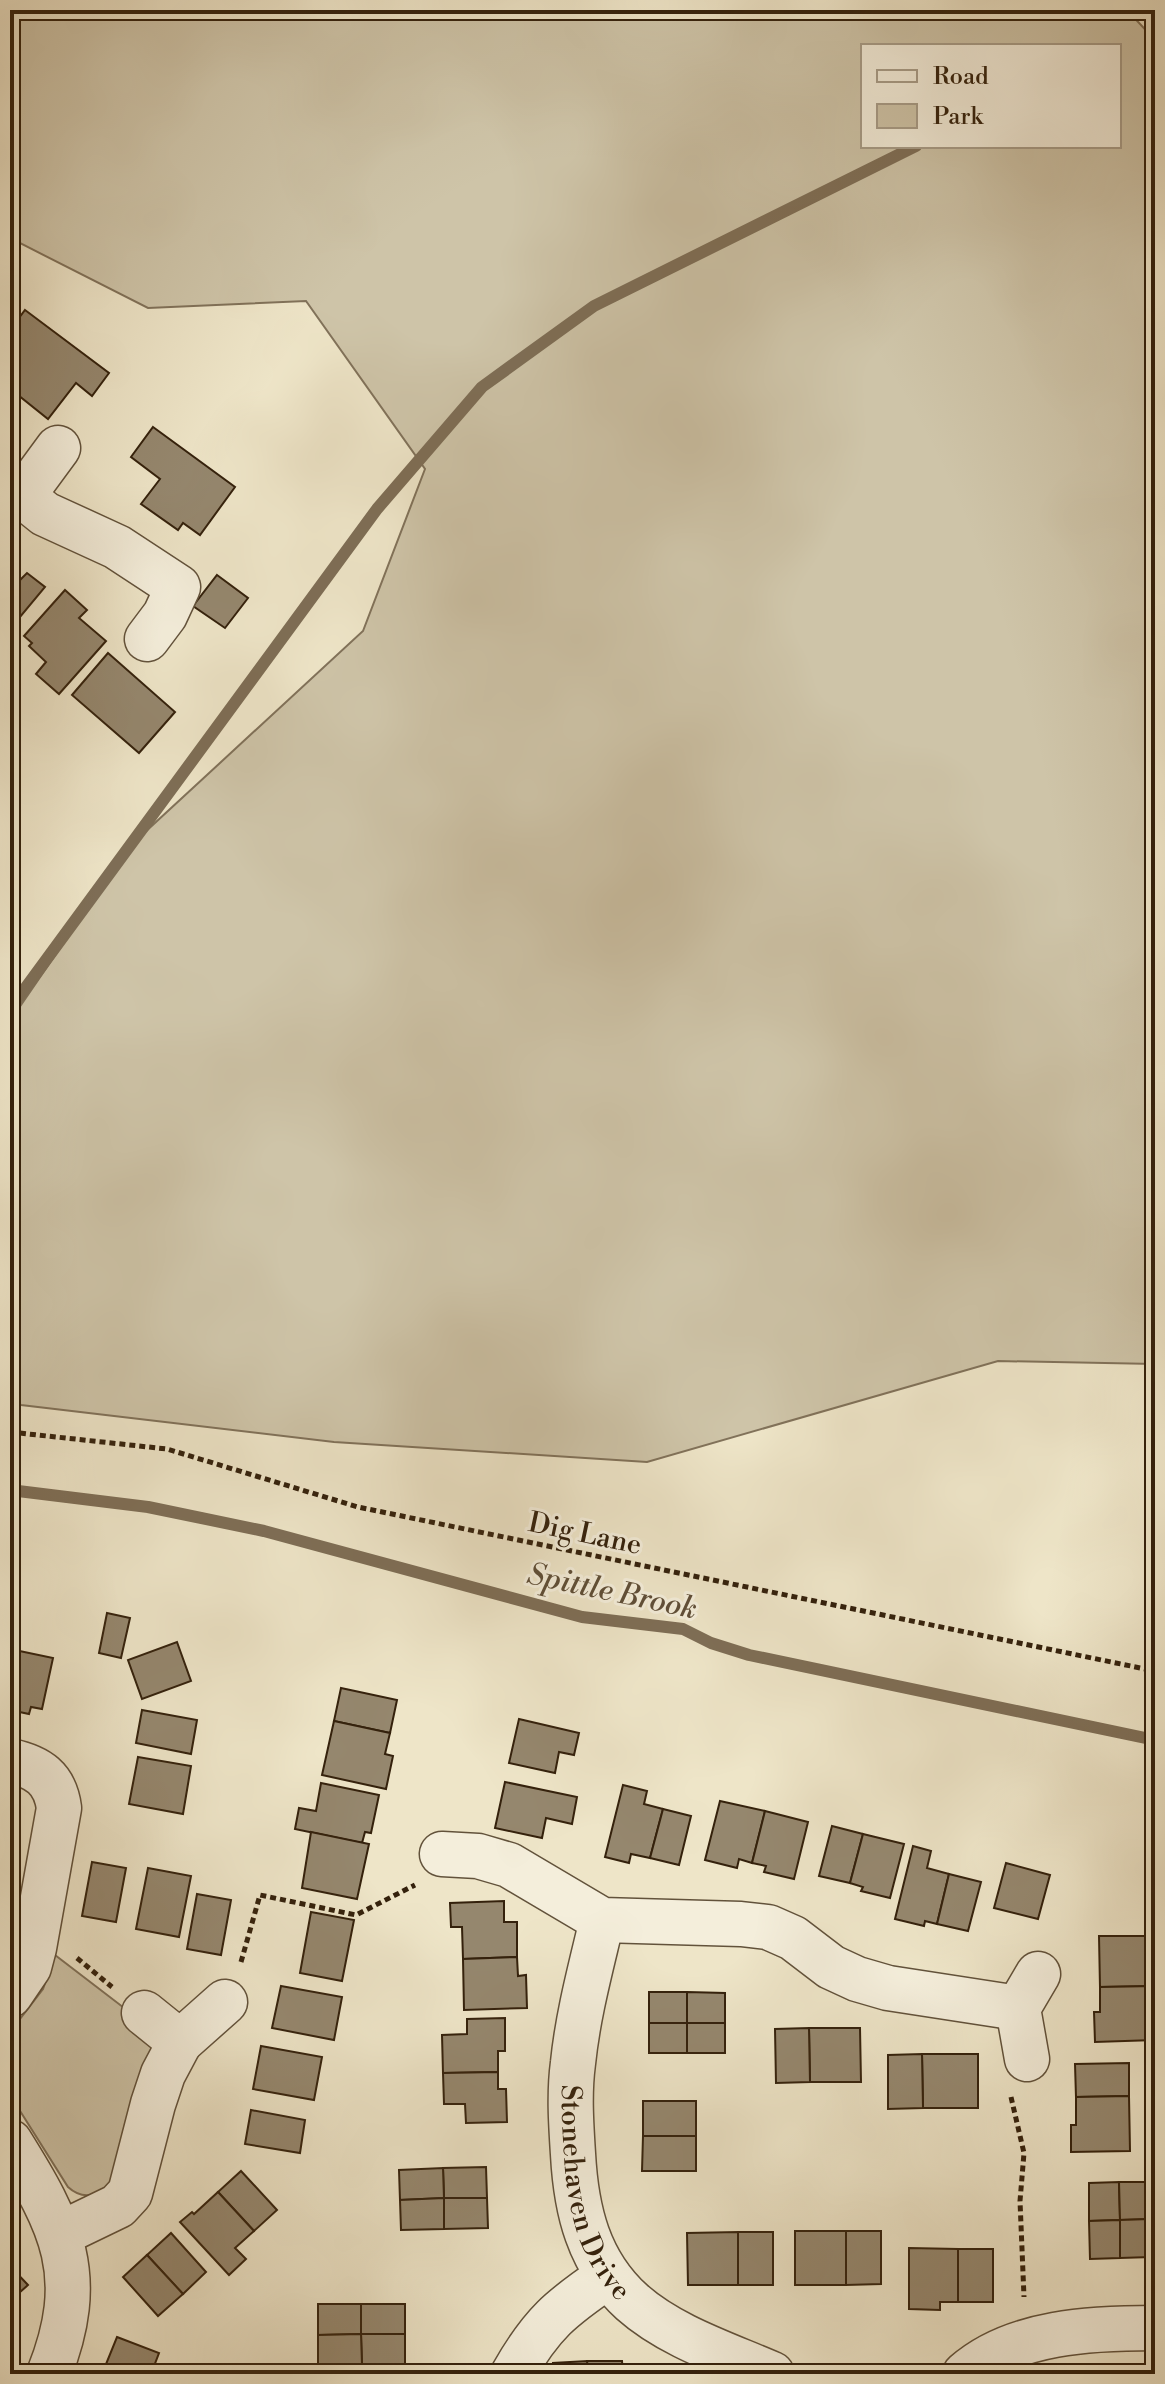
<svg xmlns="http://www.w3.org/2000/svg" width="1165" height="2384" font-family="'Libre Bodoni',serif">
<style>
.green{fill:#cec4a8;stroke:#81725a;stroke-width:2;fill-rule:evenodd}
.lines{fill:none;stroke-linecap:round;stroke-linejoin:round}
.stream{stroke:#7e6e56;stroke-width:12}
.building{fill:#95876e;stroke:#34210c;stroke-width:2}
.street-casing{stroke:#62523b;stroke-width:47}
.path{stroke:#34210c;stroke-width:5;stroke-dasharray:6 4;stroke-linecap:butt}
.street{stroke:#f4eedb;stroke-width:44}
.labels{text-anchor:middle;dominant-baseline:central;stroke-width:6;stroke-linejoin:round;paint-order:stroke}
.street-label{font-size:28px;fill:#34210c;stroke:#f4eedb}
.water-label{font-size:30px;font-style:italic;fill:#5f4e37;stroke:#f4eedb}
</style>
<rect width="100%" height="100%" fill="#eee5c8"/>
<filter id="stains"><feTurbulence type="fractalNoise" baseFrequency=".0025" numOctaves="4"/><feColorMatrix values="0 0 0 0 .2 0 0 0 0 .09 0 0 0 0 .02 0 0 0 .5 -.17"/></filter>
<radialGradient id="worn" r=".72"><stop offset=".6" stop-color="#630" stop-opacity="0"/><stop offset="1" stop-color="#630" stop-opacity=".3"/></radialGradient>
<g class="green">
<path d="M10,10h1117l28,30v1324l-157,-3 -351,101 -313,-20 -313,-37 -11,-6v-378l120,-175 233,-215 62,-162 -119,-168 -158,7 -138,-70zM863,46h256v100h-256z"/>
<path d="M55,1955l94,72 5,13 -43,149c-17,6 -29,11 -43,-2l-58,-92v-63l33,-43z"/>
</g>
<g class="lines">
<g class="stream">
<path d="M10,1009l367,-500 105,-122 112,-81 322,-160"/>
<path d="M10,1490l138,17 116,24 318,86 101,12 28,14 38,12 406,85"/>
</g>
</g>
<g class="building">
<path d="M25,310l84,63 -17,23 -16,-13 -28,36 -35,-28 2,-3 -5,-4v-54z"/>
<path d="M153,427l82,60 -35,48 -17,-12 -5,7 -37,-26 19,-25 -29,-22z"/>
<path d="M10,569l11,10 6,-6 18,14 -35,42z"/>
<path d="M217,575l31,23 -23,30 -32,-22z"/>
<path d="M65,590l22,20 -8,8 27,23 -47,53 -23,-20 10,-12 -17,-16 3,-3 -8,-7z"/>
<path d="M108,653l67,59 -36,41 -67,-58z"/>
<path d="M107,1613l23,5 -9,40 -22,-5z"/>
<path d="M177,1642l14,39 -49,18 -14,-39z"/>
<path d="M10,1649l43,9 -11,51 -11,-2 -2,7 -19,-4z"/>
<path d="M341,1688l56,12 -7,33 -56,-12z"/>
<path d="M142,1710l55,10 -6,34 -55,-11z"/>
<path d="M519,1719l60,14 -5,22 -15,-3 -4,21 -46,-10z"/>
<path d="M334,1721l56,12 -5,21 8,2 -7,33 -64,-14z"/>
<path d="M138,1757l53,9 -8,48 -54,-10z"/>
<path d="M505,1782l72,15 -5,27 -26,-6 -4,20 -47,-10z"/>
<path d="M321,1783l58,12 -8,38 -6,-1 -3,11 -67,-14 4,-21 17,3z"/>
<path d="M623,1785l24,6 -3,13 19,5 -13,49 -19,-4 -2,9 -24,-6z"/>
<path d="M720,1801l45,10 -13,52 -13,-4 -2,9 -32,-8z"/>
<path d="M663,1809l28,7 -12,49 -29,-7z"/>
<path d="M765,1811l43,11 -14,57 -30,-7 2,-6 -14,-3z"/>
<path d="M832,1826l31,8 -13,49 -31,-7z"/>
<path d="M311,1832l58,12 -12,55 -55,-11z"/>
<path d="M863,1834l41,10 -14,54 -29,-7 2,-4 -13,-4z"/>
<path d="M913,1846l18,5 -4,17 22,6 -12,50 -12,-3 -1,5 -29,-7z"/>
<path d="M92,1862l34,6 -10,54 -34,-6z"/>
<path d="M1006,1863l44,12 -12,44 -44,-11z"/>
<path d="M148,1868l43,8 -12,61 -43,-8z"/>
<path d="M949,1874l32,8 -13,49 -31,-7z"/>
<path d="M197,1894l34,6 -10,55 -34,-6z"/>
<path d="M504,1901v21h13v35l-54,2 -1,-32h-11l-1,-24z"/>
<path d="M311,1912l43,8 -12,61 -42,-8z"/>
<path d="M1099,1936h55l1,50 -55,1z"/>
<path d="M517,1957l1,19 8,-1 1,33 -63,2 -1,-51z"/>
<path d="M281,1986l61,11 -8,43 -62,-12z"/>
<path d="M1155,1986v54l-60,2 -1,-30h6v-25z"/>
<rect x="649" y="1992" width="38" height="31"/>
<path d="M687,1992l38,1v30h-38z"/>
<path d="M505,2018v33h-7v21l-55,1 -1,-38 25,-1v-15z"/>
<rect x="649" y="2023" width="38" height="30"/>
<rect x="687" y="2023" width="38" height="30"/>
<path d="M809,2028h51l1,54h-51z"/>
<path d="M809,2028l1,54 -34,1 -1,-54z"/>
<path d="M261,2046l61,11 -8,43 -61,-11z"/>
<path d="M922,2054h56v54h-55z"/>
<path d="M922,2054l1,54 -35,1v-54z"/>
<path d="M1129,2063v33l-53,1 -1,-33z"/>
<path d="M498,2072v17h8l1,33 -41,1 -1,-19h-21l-1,-31z"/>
<path d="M1129,2096l1,55 -59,1v-27h5v-28z"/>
<rect x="643" y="2101" width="53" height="35"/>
<path d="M251,2110l54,10 -5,33 -55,-9z"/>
<path d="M643,2136h53v35h-54z"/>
<path d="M486,2167l1,31h-43l-1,-30z"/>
<path d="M443,2168l1,30 -44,2 -1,-30z"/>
<path d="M241,2171l36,39 -23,21 -36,-39z"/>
<path d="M1119,2182l1,38 -31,1v-38z"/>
<path d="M1119,2182h31v37l-30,1z"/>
<path d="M218,2192l36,39 -19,17 11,11 -17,16 -49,-53 12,-10 2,2z"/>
<path d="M444,2198v31l-43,1 -1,-30z"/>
<path d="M444,2198h43l1,30 -44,1z"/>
<path d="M1150,2219l1,38 -31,1v-38z"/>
<path d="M1120,2220v38l-30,1 -1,-38z"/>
<rect x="795" y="2231" width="51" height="54"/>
<path d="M846,2231h35v53l-35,1z"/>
<rect x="738" y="2232" width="35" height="53"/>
<path d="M738,2232v53h-50l-1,-52z"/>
<path d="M171,2233l35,39 -23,22 -36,-39z"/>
<path d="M909,2248l49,1v53h-18v8l-31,-1z"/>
<rect x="958" y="2249" width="35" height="53"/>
<path d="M147,2255l36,39 -25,22 -35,-39z"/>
<path d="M10,2266l18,19 -18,16z"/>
<path d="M318,2304h43v30l-43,1z"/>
<rect x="361" y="2304" width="44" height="30"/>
<path d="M361,2334h44v30l-43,1z"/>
<path d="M361,2334l1,31h-44v-30z"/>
<path d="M117,2337l42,16 -8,21h-49z"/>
<path d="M587,2361h35l1,13h-35z"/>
<path d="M587,2361l1,13h-35v-11z"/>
</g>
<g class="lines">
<defs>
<g id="street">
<path d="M10,486l35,28 72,33 61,40 -13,28 -18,24"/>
<path d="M22,497l36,-49"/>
<path d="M10,1761c28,6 45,17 49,47l-25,140 -5,19 -19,28"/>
<path d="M442,1854l36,2 31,9 93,55 139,4 27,3 25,11 38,29 26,12 31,9 130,20"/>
<path id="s1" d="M602,1920c-11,47 -24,94 -29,143 -4,30 -2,60 0,91 3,56 15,108 59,148 38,34 94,52 140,72"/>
<path d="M144,2013l36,29 45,-40"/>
<path d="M1027,2059l-9,-51 20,-34"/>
<path d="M10,2142c52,83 78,134 39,232"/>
<path d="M60,2234l58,-28 12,-13 23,-89 10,-30 17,-32"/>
<path d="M513,2374c29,-51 48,-66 95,-98"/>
<path d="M965,2374c49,-43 128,-46 190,-46"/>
</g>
</defs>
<use href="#street" class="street-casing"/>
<g class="path">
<path d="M10,1432l157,17 191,58 797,164"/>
<path d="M77,1958l35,29"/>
<path d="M241,1962l19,-67 96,20 59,-30"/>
<path d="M1011,2097l13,56 -4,48 4,96"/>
</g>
<use href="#street" class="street"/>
</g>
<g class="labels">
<g class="street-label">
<text transform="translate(585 1534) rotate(12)">Dig Lane</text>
<text stroke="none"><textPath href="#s1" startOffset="280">Stonehaven Drive</textPath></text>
</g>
<g class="water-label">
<text transform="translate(612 1592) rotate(12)">Spittle Brook</text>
</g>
</g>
<rect width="1165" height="2384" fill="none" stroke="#eee5c8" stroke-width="40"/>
<rect x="12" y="12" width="1141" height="2360" fill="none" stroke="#34210c" stroke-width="4"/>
<rect x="20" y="20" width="1125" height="2344" fill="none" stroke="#34210c" stroke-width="2"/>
<rect x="861" y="44" width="260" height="104" fill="#f4eedb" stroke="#a79c88" stroke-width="2"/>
<rect x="877" y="70" width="40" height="12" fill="#f4eedb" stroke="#a79c88" stroke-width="2"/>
<text x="933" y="84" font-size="24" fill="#34210c">Road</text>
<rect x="877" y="104" width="40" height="24" fill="#cec4a8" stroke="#a79c88" stroke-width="2"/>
<text x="933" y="124" font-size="24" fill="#34210c">Park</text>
<rect width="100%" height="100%" filter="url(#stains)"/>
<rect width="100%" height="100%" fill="url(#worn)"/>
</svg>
